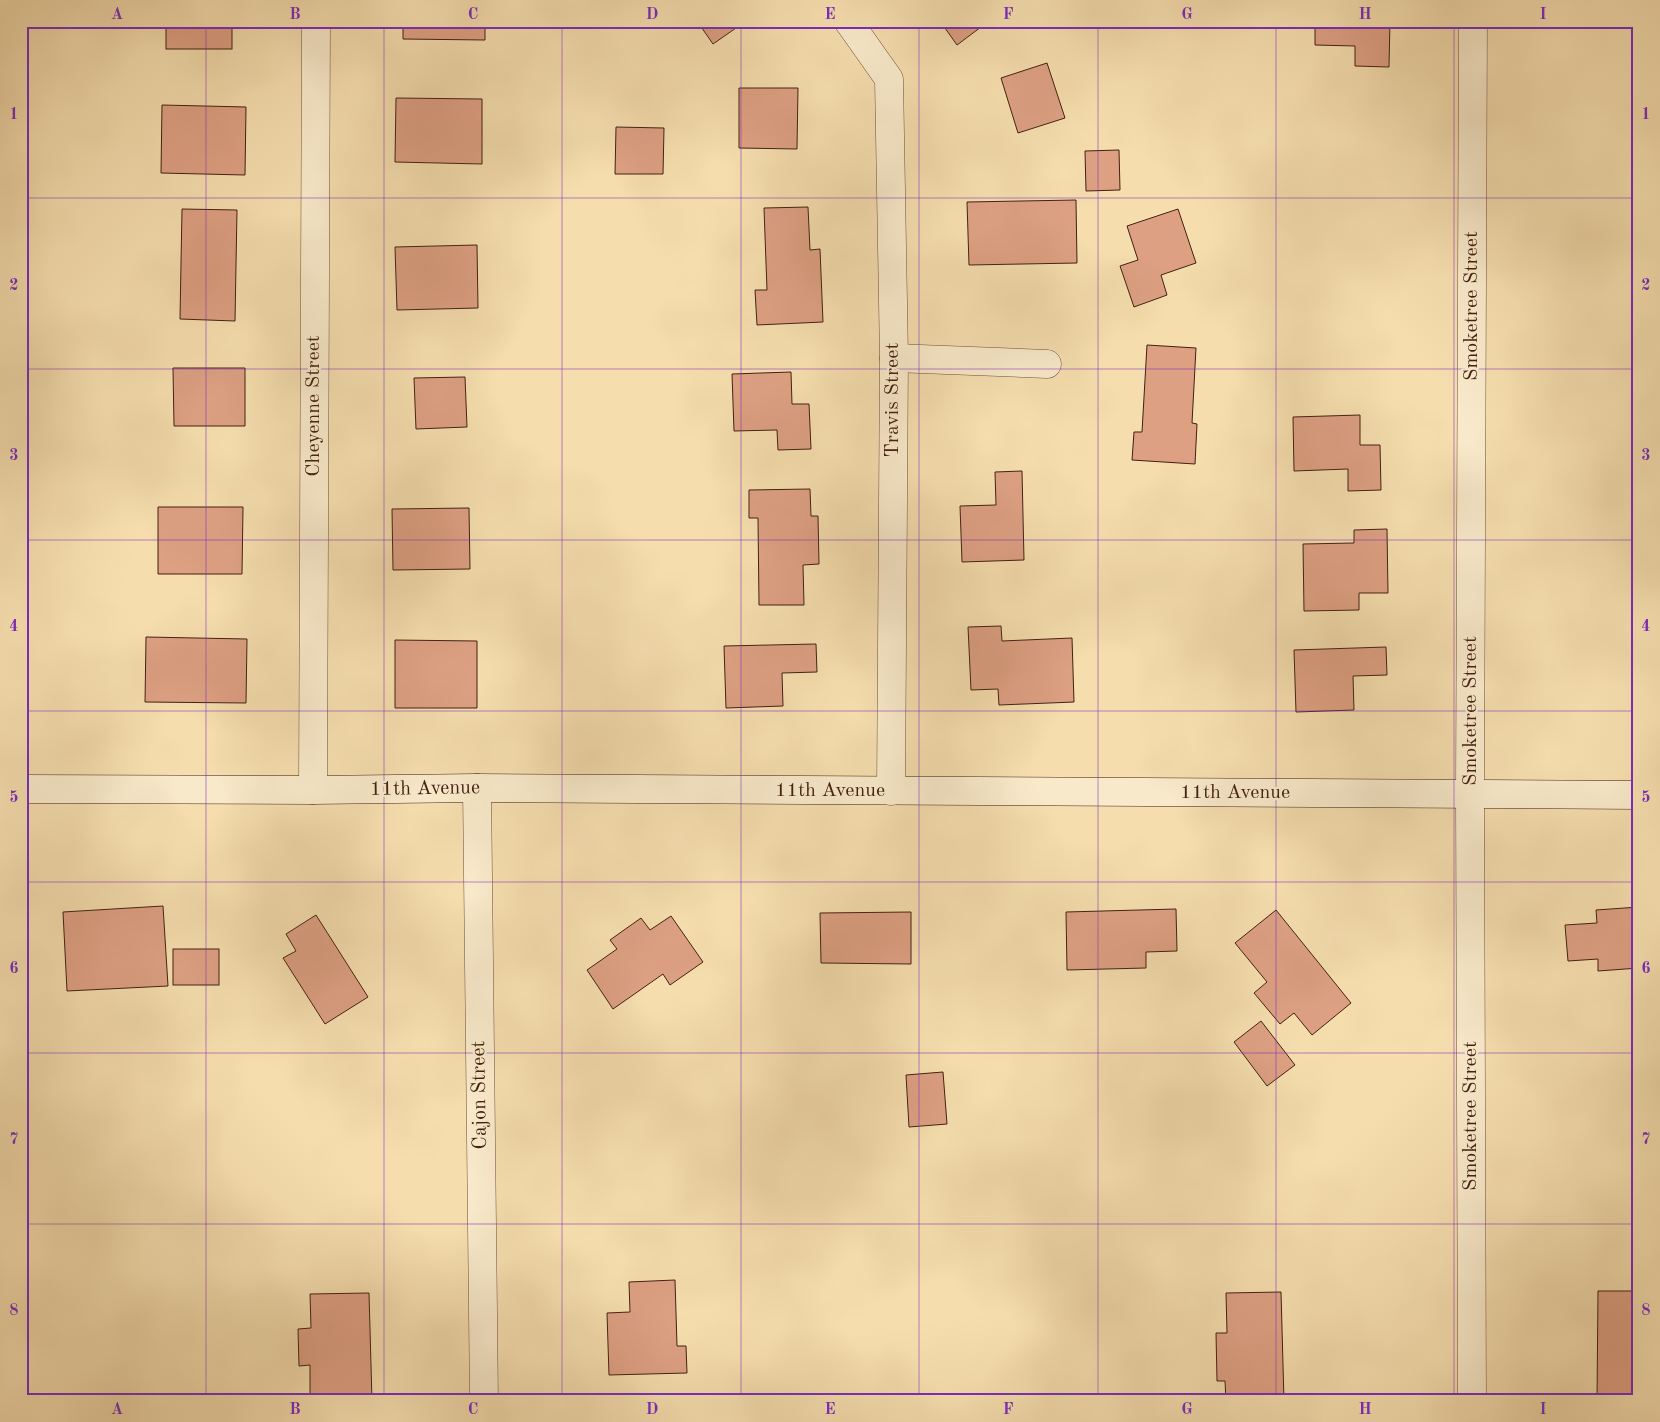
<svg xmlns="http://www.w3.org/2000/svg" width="1660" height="1422" font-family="'Old Standard TT',serif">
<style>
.building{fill:#dda083;stroke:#422111}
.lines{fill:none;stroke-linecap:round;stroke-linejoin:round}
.street-casing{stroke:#6f5038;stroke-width:29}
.secondary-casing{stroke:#422111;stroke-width:29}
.street{stroke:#f8e9ca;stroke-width:28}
.secondary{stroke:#f8e9ca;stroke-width:28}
.grid{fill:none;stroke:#7b2cbf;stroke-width:1;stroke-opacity:0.55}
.labels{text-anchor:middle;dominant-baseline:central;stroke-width:4.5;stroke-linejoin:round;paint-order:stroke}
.street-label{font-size:20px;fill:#422111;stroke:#f8e9ca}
.neatline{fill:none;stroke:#7b2cbf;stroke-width:2}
.grid-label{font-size:16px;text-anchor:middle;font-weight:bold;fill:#7b2cbf}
</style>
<rect width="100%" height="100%" fill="#f5ddae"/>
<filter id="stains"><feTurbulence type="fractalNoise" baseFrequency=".004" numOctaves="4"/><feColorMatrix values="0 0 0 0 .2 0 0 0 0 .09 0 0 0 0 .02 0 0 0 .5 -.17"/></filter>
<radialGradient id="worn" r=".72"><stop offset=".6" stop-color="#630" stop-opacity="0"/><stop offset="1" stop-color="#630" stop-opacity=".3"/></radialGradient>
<g class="building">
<rect x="166" y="21" width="66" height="28"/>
<path d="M403,21h82v19l-82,-1z"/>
<path d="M697,21h49l-33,23z"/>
<path d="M940,21h49l-32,24z"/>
<path d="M1315,21h75l-1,46 -34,-1v-20l-40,-1z"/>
<path d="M1047,63l18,55 -47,15 -17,-55z"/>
<path d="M739,88h59l-1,61 -58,-1z"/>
<path d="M396,98l86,1v65l-87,-2z"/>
<path d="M162,105l84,2 -1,68 -84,-2z"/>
<path d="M616,127l48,1 -1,46h-48z"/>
<path d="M1119,150l1,40 -34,1 -1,-40z"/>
<path d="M1076,200l1,63 -108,2 -2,-63z"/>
<path d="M808,207l2,43 10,-1 3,73 -66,3 -2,-35h12l-3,-82z"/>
<path d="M182,209l55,1 -2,111 -55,-2z"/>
<path d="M1178,209l18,54 -35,12 6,20 -33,12 -14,-41 18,-6 -11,-34z"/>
<path d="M477,245l1,63 -81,2 -2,-63z"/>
<path d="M1147,345l49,3 -4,75 5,1 -2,40 -63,-4 2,-28h8z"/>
<path d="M173,368h72v58h-71z"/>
<path d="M791,372l1,32h17l2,45 -33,1 -1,-20 -43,1 -2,-57z"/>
<path d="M465,377l2,50 -51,2 -2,-51z"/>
<path d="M1360,415v30h20l1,45 -33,1v-22l-54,2 -1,-54z"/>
<path d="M1022,471l2,89 -62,2 -2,-56 36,-1 -1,-33z"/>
<path d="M810,489l1,27h7l1,48 -16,1 1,40h-45l-1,-87h-9v-28z"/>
<path d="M158,507h85l-1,67h-84z"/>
<path d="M469,508l1,61 -77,1 -1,-61z"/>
<path d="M1387,529l1,64h-29v17l-55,1 -1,-67 51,-1v-13z"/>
<path d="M1001,626l1,15 70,-3 2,64 -75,3 -1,-16 -27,1 -3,-63z"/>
<path d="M146,637l101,2 -1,64 -101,-1z"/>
<path d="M395,640l82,1v67h-82z"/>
<path d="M816,644l1,28 -35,1 1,33 -57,2 -2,-62z"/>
<path d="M1386,647l1,28 -34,1 1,34 -58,2 -2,-62z"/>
<path d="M163,906l5,80 -101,5 -4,-79z"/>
<path d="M1639,907v61l-41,3v-12l-30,2 -3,-36 32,-2 -1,-13z"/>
<path d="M1176,909l1,42 -31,1v16l-79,2 -1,-58z"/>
<path d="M1276,910l75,93 -39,32 -18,-22 -14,11 -26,-31 13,-11 -32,-39z"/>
<path d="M911,912v52l-90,-1 -1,-50z"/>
<path d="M316,915l52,82 -43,27 -42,-66 13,-7 -10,-17z"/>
<path d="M671,916l32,46 -33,23 -7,-11 -50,35 -26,-39 30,-21 -7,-9 31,-22 9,12z"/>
<rect x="173" y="949" width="46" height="36"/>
<path d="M1261,1021l34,44 -28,21 -33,-44z"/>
<path d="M943,1072l4,52 -38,3 -3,-52z"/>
<path d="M675,1280l2,66h9l1,27 -78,2 -2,-62 23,-1 -1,-30z"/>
<path d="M1598,1291h41v110h-42z"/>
<path d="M1281,1292l3,109h-58l-1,-20h-8l-1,-48h11l-1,-40z"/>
<path d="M369,1293l3,108h-62v-36l-11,1 -1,-37 13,-1 -1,-34z"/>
</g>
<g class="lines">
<defs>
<g id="street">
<path d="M848,21l41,58 5,279 -3,433"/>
<path d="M894,358l153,6"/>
<path d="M477,788l7,613"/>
<path d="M313,790l3,-769"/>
<path d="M1472,1401l-2,-607 3,-773"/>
</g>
<path id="secondary" d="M21,789l292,1 164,-2 1162,7"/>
</defs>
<use href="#street" class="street-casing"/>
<use href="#secondary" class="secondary-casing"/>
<use href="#street" class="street"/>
<use href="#secondary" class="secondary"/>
</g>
<path class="grid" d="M206,21v1380M384,21v1380M562,21v1380M741,21v1380M919,21v1380M1098,21v1380M1276,21v1380M1454,21v1380M21,198h1618M21,369h1618M21,540h1618M21,711h1618M21,882h1618M21,1053h1618M21,1224h1618"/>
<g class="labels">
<g class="street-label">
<text transform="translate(1472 306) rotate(-90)">Smoketree Street</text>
<text transform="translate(893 400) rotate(-90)">Travis Street</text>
<text transform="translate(314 406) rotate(-90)">Cheyenne Street</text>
<text transform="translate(1471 711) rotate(-90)">Smoketree Street</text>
<text transform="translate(425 789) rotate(-1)">11th Avenue</text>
<text x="830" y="791">11th Avenue</text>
<text x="1235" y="793">11th Avenue</text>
<text transform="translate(480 1095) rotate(-91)">Cajon Street</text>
<text transform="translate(1471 1116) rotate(-90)">Smoketree Street</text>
</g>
</g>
<rect width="1660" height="1422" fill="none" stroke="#f5ddae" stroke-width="55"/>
<rect x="28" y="28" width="1604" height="1366" class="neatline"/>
<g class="grid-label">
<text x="117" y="19">A</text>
<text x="295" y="19">B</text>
<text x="473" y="19">C</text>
<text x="652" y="19">D</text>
<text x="830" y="19">E</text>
<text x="1008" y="19">F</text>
<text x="1187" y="19">G</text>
<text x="1365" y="19">H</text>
<text x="1543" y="19">I</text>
<text x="14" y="119">1</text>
<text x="1646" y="119">1</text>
<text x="14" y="290">2</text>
<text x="1646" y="290">2</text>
<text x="14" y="460">3</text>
<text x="1646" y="460">3</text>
<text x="14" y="631">4</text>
<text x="1646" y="631">4</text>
<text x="14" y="802">5</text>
<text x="1646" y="802">5</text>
<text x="14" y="973">6</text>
<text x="1646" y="973">6</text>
<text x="14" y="1144">7</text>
<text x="1646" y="1144">7</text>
<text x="14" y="1315">8</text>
<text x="1646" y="1315">8</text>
<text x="117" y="1414">A</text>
<text x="295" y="1414">B</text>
<text x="473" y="1414">C</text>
<text x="652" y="1414">D</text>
<text x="830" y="1414">E</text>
<text x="1008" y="1414">F</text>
<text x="1187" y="1414">G</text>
<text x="1365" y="1414">H</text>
<text x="1543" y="1414">I</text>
</g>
<rect width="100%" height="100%" filter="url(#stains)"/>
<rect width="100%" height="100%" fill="url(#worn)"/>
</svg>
